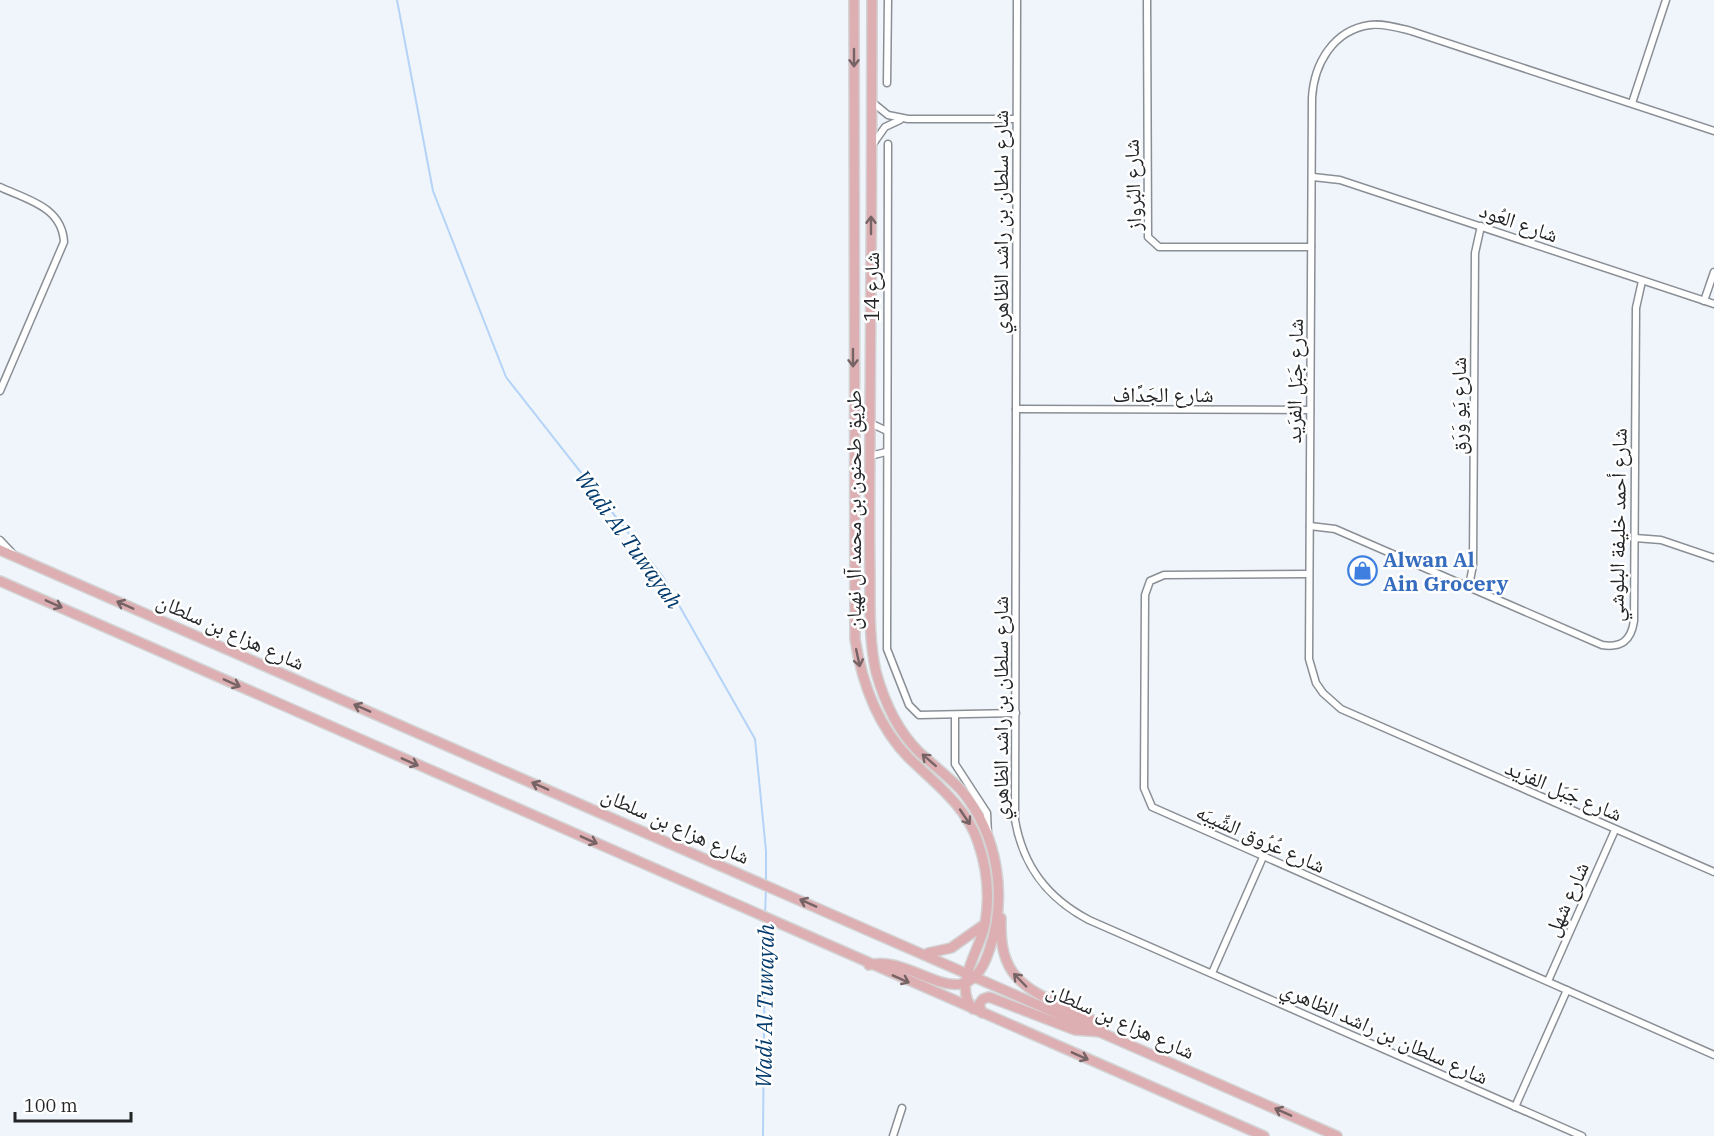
<svg xmlns="http://www.w3.org/2000/svg" width="1714" height="1136" font-family="'IBM Plex Serif','Noto Naskh Arabic',serif">
<style>
.lines{fill:none;stroke-linecap:round;stroke-linejoin:round}
.stream{stroke:#b4d3f7;stroke-width:2}
.street-casing{stroke:#8a8f95;stroke-width:9}
.primary-casing{stroke:#d3d3d4;stroke-width:12}
.street{stroke:#fff;stroke-width:6}
.primary{stroke:#ddafb2;stroke-width:9}
.oneway{stroke:#766365}
.labels{text-anchor:middle;dominant-baseline:central;stroke-width:5;stroke-linejoin:round;paint-order:stroke}
.street-label{font-size:21px;fill:#222426;stroke:#fff}
.shop-label{font-size:21px;font-weight:bold;fill:#366cbe;stroke:#fff;text-anchor:start}
.water-label{font-size:22px;font-style:italic;fill:#00396c;stroke:#fff}
</style>
<rect width="100%" height="100%" fill="#eff5fb"/>
<g class="lines">
<g class="stream">
<path d="M397,0l36,191 73,186 157,200 92,162 11,112v31"/>
<path d="M765,915l1,-27"/>
<path d="M763,1136l2,-215"/>
</g>
<defs>
<g id="street">
<path d="M1017,0l-2,820c8,46 32,78 74,100l493,216"/>
<path d="M1147,0l1,237 11,10h152"/>
<path d="M887,83l1,-83"/>
<path d="M872,102l16,13 20,4h108"/>
<path d="M1632,103l34,-103"/>
<path d="M1714,131l-303,-100c-12,-3 -28,-8 -41,-6 -37,5 -56,39 -58,73l-3,561 7,24 7,10 18,16 373,163"/>
<path d="M873,144l12,-17 15,-7"/>
<path d="M888,144l-1,505 22,56 10,10 97,-2"/>
<path d="M1313,177l27,3 374,124"/>
<path d="M0,187c28,13 62,20 64,55l-64,149"/>
<path d="M1704,301l10,-29"/>
<path d="M1016,409l294,1"/>
<path d="M870,423l17,8"/>
<path d="M870,456l16,-4"/>
<path d="M1310,526l25,3 267,116c19,3 29,-4 32,-24l2,-313 6,-27"/>
<path d="M1635,538l26,2 53,18"/>
<path d="M0,540l16,17"/>
<path d="M1308,574l-144,1 -14,6 -5,14 -1,193 8,19 562,248"/>
<path d="M1469,586l4,-21 2,-312 6,-27"/>
<path d="M955,716v48l32,49 1,22"/>
<path d="M1212,973l51,-116"/>
<path d="M1548,981l67,-151"/>
<path d="M1515,1107l52,-117"/>
<path d="M893,1136l9,-28"/>
</g>
<g id="primary">
<path d="M854,0l1,639c7,45 22,86 54,119 26,25 57,48 69,84 9,26 12,55 7,82 -5,27 -33,61 -12,85"/>
<path d="M0,550l1337,586"/>
<path d="M0,581l1264,555"/>
<path d="M1001,918c-2,57 20,69 68,91 12,5 23,9 32,19"/>
<path d="M928,953l23,-5 34,-24"/>
<path d="M869,965c46,-12 96,59 120,-14 19,-54 9,-117 -28,-161 -13,-14 -28,-25 -42,-38 -22,-22 -35,-51 -43,-80 -7,-31 -6,-64 -6,-96 -1,-52 0,-103 0,-154 2,-141 1,-281 2,-422"/>
<path d="M982,1013l-3,-9 4,-5 6,-2 86,33 27,2"/>
</g>
</defs>
<use href="#street" class="street-casing"/>
<use href="#primary" class="primary-casing"/>
<use href="#street" class="street"/>
<use href="#primary" class="primary"/>
</g>
<defs><path id="oneway-shaft" d="M-6 0H5M1.5-3L5.5 0L1.5 3" fill="none" stroke-width="1.6" stroke-linecap="round" stroke-linejoin="round" transform="scale(1.5)"/></defs>
<g class="oneway">
<use href="#oneway-shaft" transform="translate(854 58) rotate(90)"/>
<use href="#oneway-shaft" transform="translate(871 225) rotate(-90)"/>
<use href="#oneway-shaft" transform="translate(853 358) rotate(90)"/>
<use href="#oneway-shaft" transform="translate(54 604) rotate(24)"/>
<use href="#oneway-shaft" transform="translate(125 605) rotate(-156)"/>
<use href="#oneway-shaft" transform="translate(858 658) rotate(78)"/>
<use href="#oneway-shaft" transform="translate(232 683) rotate(24)"/>
<use href="#oneway-shaft" transform="translate(362 708) rotate(-156)"/>
<use href="#oneway-shaft" transform="translate(929 760) rotate(-139)"/>
<use href="#oneway-shaft" transform="translate(410 762) rotate(24)"/>
<use href="#oneway-shaft" transform="translate(540 786) rotate(-156)"/>
<use href="#oneway-shaft" transform="translate(965 817) rotate(56)"/>
<use href="#oneway-shaft" transform="translate(589 840) rotate(24)"/>
<use href="#oneway-shaft" transform="translate(808 903) rotate(-156)"/>
<use href="#oneway-shaft" transform="translate(901 979) rotate(24)"/>
<use href="#oneway-shaft" transform="translate(1020 980) rotate(-134)"/>
<use href="#oneway-shaft" transform="translate(1080 1056) rotate(24)"/>
<use href="#oneway-shaft" transform="translate(1283 1112) rotate(-156)"/>
</g>
<defs>
<symbol id="shop-ring" viewBox="-11 -11 22 22"><circle r="9.5" fill="#fff" stroke="#3f7fe0" stroke-width="1.5"/><path d="M-5-2.5h2.3a2.7 3.5 0 0 1 5.4 0H5L5.5 6h-11ZM-1.5-2.5h3a1.5 2.3 0 0 0-3 0Z" fill="#3f7fe0"/></symbol>
</defs>
<g fill-rule="evenodd">
<use href="#shop-ring" x="1346" y="554" width="33" height="33"/>
</g>
<g class="labels">
<g class="street-label">
<text transform="translate(1132 185) rotate(-92)">شارع البُرواز</text>
<text transform="translate(1000 222) rotate(-90)">شارع سلطان بن راشد الظاهري</text>
<text transform="translate(1519 222) rotate(19)">شارع العُود</text>
<text transform="translate(871 287) rotate(-90)">شارع 14</text>
<text transform="translate(1294 381) rotate(-89)">شارع جَبَل الفرَيد</text>
<text x="1163" y="394">شارع الجَدَّاف</text>
<text transform="translate(1458 406) rotate(-90)">شارع يَو وَرَق</text>
<text transform="translate(853 510) rotate(-90)">طريق طحنون بن محمد آل نهيان</text>
<text transform="translate(1617 525) rotate(-89)">شارع أحمد خليفة البلوشي</text>
<text transform="translate(231 631) rotate(24)">شارع هزاع بن سلطان</text>
<text transform="translate(1000 708) rotate(-90)">شارع سلطان بن راشد الظاهري</text>
<text transform="translate(1564 790) rotate(23)">شارع جَبَل الفرَيد</text>
<text transform="translate(676 825) rotate(24)">شارع هزاع بن سلطان</text>
<text transform="translate(1261 838) rotate(24)">شارع عُرُوق الشِّيبَه</text>
<text transform="translate(1566 899) rotate(-66)">شارع شهل</text>
<text transform="translate(1121 1020) rotate(24)">شارع هزاع بن سلطان</text>
<text transform="translate(1385 1032) rotate(24)">شارع سلطان بن راشد الظاهري</text>
</g>
<g class="shop-label">
<text x="1383" y="559">Alwan Al<tspan x="1383" dy="24">Ain Grocery</tspan></text>
</g>
<g class="water-label">
<text transform="translate(629 539) rotate(54)">Wadi Al Tuwayah</text>
<text transform="translate(764 1006) rotate(-89)">Wadi Al Tuwayah</text>
</g>
</g>
<path d="M15 1112v9h116v-9" fill="none" stroke="#222426" stroke-width="3"/>
<text x="24" y="1112" font-size="18" fill="#222426" stroke="#ffffff" stroke-width="4.5" paint-order="stroke">100 m</text>
</svg>
